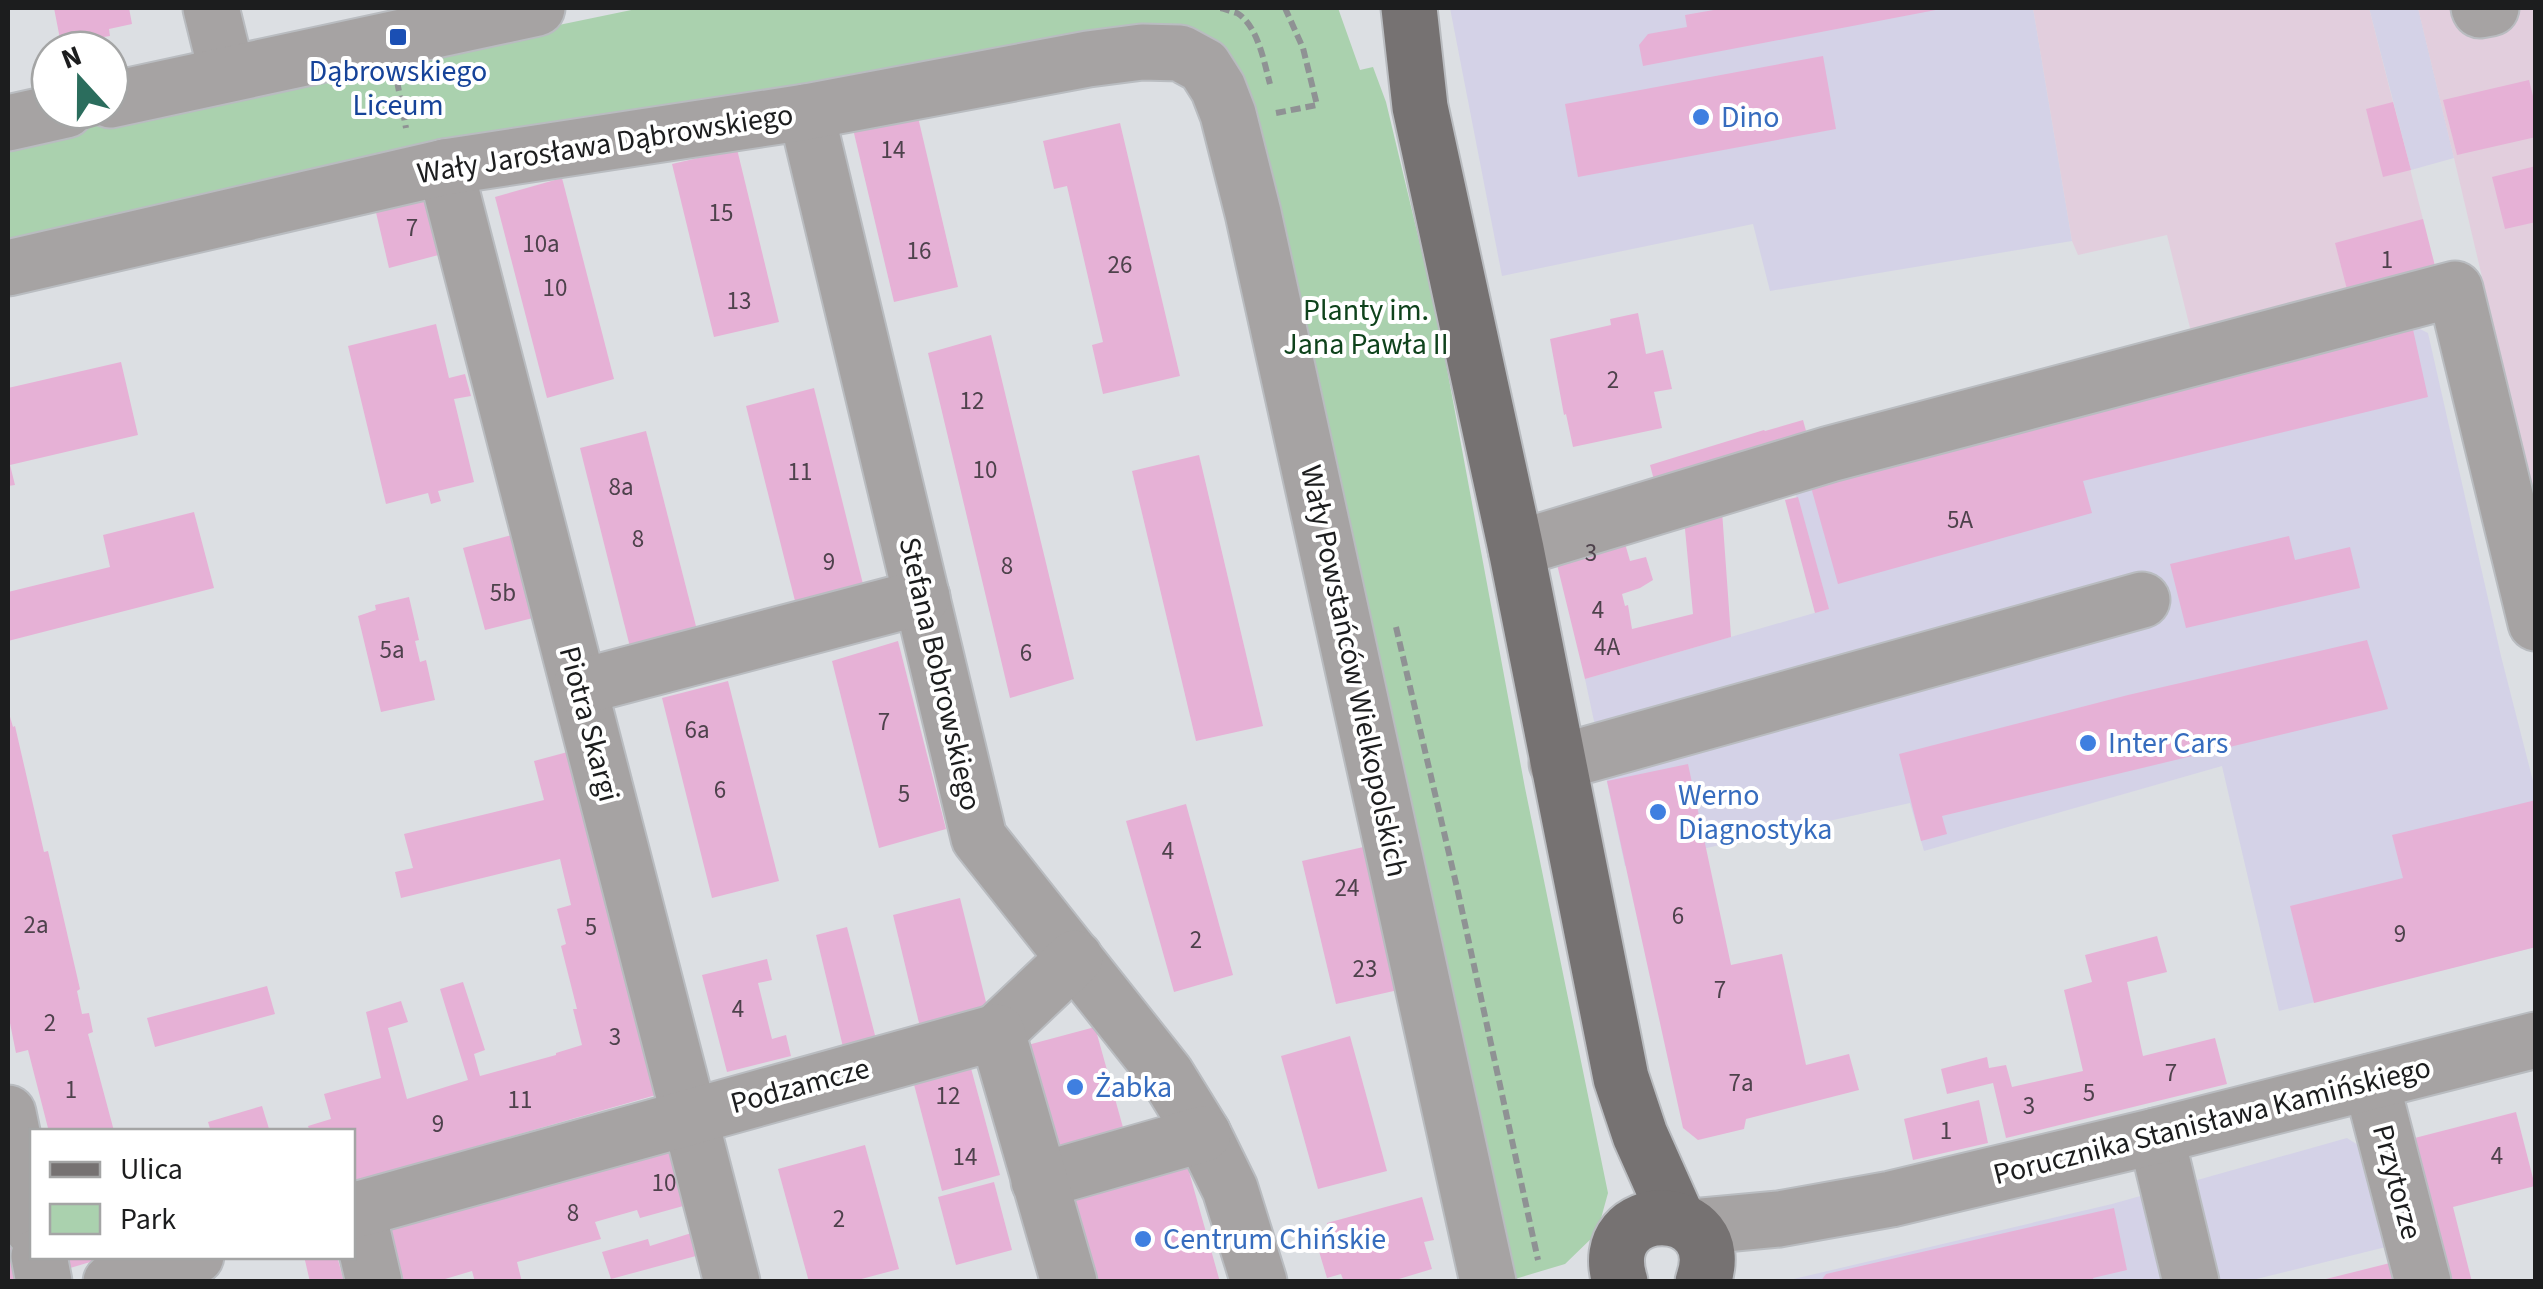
<svg xmlns="http://www.w3.org/2000/svg" width="2543" height="1289" font-family="'Source Sans 3',sans-serif">
<style>
.commercial{fill:#d4d2e7}
.industrial{fill:#e2cedd}
.green{fill:#aad1ae}
.building{fill:#e6b1d6}
.lines{fill:none;stroke-linecap:round;stroke-linejoin:round}
.minor-casing{stroke:#b9bcc0;stroke-width:59}
.major-casing{stroke:#b9bcc0;stroke-width:59}
.path{stroke:#8f9294;stroke-width:6;stroke-dasharray:10 5;stroke-linecap:butt}
.minor{stroke:#a6a3a3;stroke-width:55}
.major{stroke:#767272;stroke-width:55}
.transit-dot{fill:#1a4fb4;stroke:#fff;stroke-width:4}
.shop-dot{fill:#3f7fe0;stroke:#fff;stroke-width:4}
.labels{text-anchor:middle;dominant-baseline:central;stroke-width:8;stroke-linejoin:round;paint-order:stroke}
.number-label{font-size:25px;fill:#4e424c}
.transit-label{font-size:30px;fill:#164399;stroke:#fff}
.shop-label{font-size:30px;fill:#366cbe;stroke:#fff;text-anchor:start}
.street-label{font-size:30px;fill:#1c1d1e;stroke:#fff}
.park-label{font-size:30px;fill:#0f431c;stroke:#fff}
</style>
<rect width="100%" height="100%" fill="#dcdfe3"/>
<g class="commercial">
<path d="M1450,8h583l39,233 -302,50 -17,-67 -251,52z"/>
<path d="M2369,8h49l36,150 -43,12z"/>
<path d="M2412,325l16,8 73,323 34,133v158l-256,64 -57,-245 -298,85 -14,-48 -285,63 -40,-187 243,-70 -35,-124z"/>
<path d="M2347,1138l22,14 21,94 -146,36h-463l331,-78z"/>
</g>
<g class="industrial">
<path d="M2033,8h336l69,270 -245,62 -26,-105 -89,20 -6,-14z"/>
<path d="M2418,8h117v494l-81,-344z"/>
</g>
<path class="green" d="M641,8h697l22,62 13,-3 13,35 51,213 88,473 83,405 -11,40 -32,31 -57,17 -292,-1228 -1208,200v-108l145,-36z"/>
<g class="building">
<path d="M54,8h75l3,16 -23,5 1,7 -19,3 -2,-6 -29,6z"/>
<path d="M1725,8h216v1l-298,57 -4,-21 9,-11 39,-7 -2,-12z"/>
<path d="M1823,56l13,73 -258,48 -13,-73z"/>
<path d="M2529,80l7,28v29l-79,18 -14,-55z"/>
<path d="M2393,102l18,68 -28,7 -17,-68z"/>
<path d="M917,113l41,174 -64,15 -41,-173z"/>
<path d="M1120,123l60,253 -77,18 -11,-49 11,-3 -36,-156 -13,3 -11,-48z"/>
<path d="M737,149l42,173 -65,15 -42,-173z"/>
<path d="M2536,166v56l-31,7 -13,-52z"/>
<path d="M562,178l52,201 -67,19 -52,-201z"/>
<path d="M435,190l15,62 -61,16 -15,-64z"/>
<path d="M2423,219l15,59 -88,23 -15,-58z"/>
<path d="M1638,313l8,41 17,-4 9,39 -18,3 8,36 -89,19 -7,-33 -2,1 -14,-76 61,-14 -1,-6z"/>
<path d="M436,324l13,54 16,-4 6,22 -17,3 20,83 -36,9 3,10 -10,3 -3,-11 -42,11 -38,-158z"/>
<path d="M2412,325l16,72 -345,84 9,32 -254,71 -29,-104z"/>
<path d="M991,335l83,344 -64,19 -82,-345z"/>
<path d="M121,362l17,73 -128,30 5,20 -7,1v-98z"/>
<path d="M814,388l51,204 -68,17 -51,-203z"/>
<path d="M1803,420l8,29 -153,46 -8,-30 114,-35 1,1z"/>
<path d="M646,431l51,199 -67,17 -50,-199z"/>
<path d="M1199,455l64,271 -67,15 -64,-270z"/>
<path d="M1721,497l10,140 -146,42 -33,-135 68,-18 10,35 16,-4 7,23 -13,8 -18,6 3,12 3,-1 4,24 61,-15 -10,-106z"/>
<path d="M1798,497l31,112 -14,4 -30,-113z"/>
<path d="M194,512l20,76 -206,53v-49l102,-25 -7,-32z"/>
<path d="M516,534l21,83 -52,13 -22,-82z"/>
<path d="M2289,536l6,24 55,-13 10,41 -174,40 -16,-64z"/>
<path d="M409,597l10,43 -4,1 5,21 6,-2 9,40 -54,12 -23,-96 18,-6 -1,-5z"/>
<path d="M2367,640l21,69 -446,107 5,18 -26,7 -22,-87 229,-59z"/>
<path d="M898,641l48,188 -67,19 -47,-187z"/>
<path d="M728,681l51,200 -67,17 -50,-200z"/>
<path d="M8,710l5,17 2,-1 29,126 4,-1 32,138 -3,2 5,23 7,-1 4,19 -5,2 26,97 -65,1 -21,-82 -12,3 -8,-40z"/>
<path d="M575,750l88,343 -311,89v-50h-42l-2,-6 23,-7 -7,-25 57,-16 -15,-66 35,-11 7,21 -20,6 19,71 61,-19 -28,-91 23,-7 22,68 -11,4 6,22 76,-21v-2l26,-8 -9,-36h4l-16,-63 5,-2 -9,-35 14,-4 -11,-46 -159,39 -6,-26 18,-4 -9,-34 140,-34 -10,-39z"/>
<path d="M1688,764l43,201 51,-11 24,111 43,-11 10,36 -113,29 -2,10 -46,11 -15,-12 -76,-347z"/>
<path d="M2536,800v147l-222,56 -24,-97 113,-28 -11,-43z"/>
<path d="M1186,804l47,171 -59,17 -48,-171z"/>
<path d="M1381,843l35,143 -80,18 -34,-143z"/>
<path d="M960,898l28,112 -68,17 -27,-112z"/>
<path d="M847,927l29,112 -33,8 -27,-112z"/>
<path d="M2157,936l10,36 -40,10 16,74 72,-18 12,46 -221,54 -13,-55 -46,11 -6,-25 46,-12 2,11 17,-3 6,22 71,-16 -19,-81 28,-8 -7,-27z"/>
<path d="M767,959l5,21 -14,3 14,56 14,-4 5,21 -64,16 -25,-97z"/>
<path d="M267,986l8,28 -120,33 -8,-29z"/>
<path d="M1095,1027l29,104 -71,19 -29,-104z"/>
<path d="M1350,1036l37,135 -69,18 -37,-133z"/>
<path d="M969,1061l31,114 -58,16 -30,-114z"/>
<path d="M1979,1100l9,43 -75,17 -9,-41z"/>
<path d="M262,1106l8,26h-59l-3,-10z"/>
<path d="M2516,1112l19,74 -82,21 19,75h-34l-35,-141z"/>
<path d="M865,1145l34,124 -49,13h-41l-31,-113z"/>
<path d="M678,1150l16,53 -54,15 -3,-8 -42,12 6,17 -84,23 5,20h-47l-3,-11 -37,11h-37l-13,-53z"/>
<path d="M1186,1161l34,121h-130l-24,-86z"/>
<path d="M994,1182l18,68 -56,15 -18,-68z"/>
<path d="M1422,1197l12,43 -10,2 8,27 -43,13h-45l-3,-8 -14,4 -9,-30 15,-5 -6,-20z"/>
<path d="M2114,1208l13,62 -34,8 1,4h-274l6,-8z"/>
<path d="M701,1230l6,23 -96,26 -9,-27 46,-13 2,7z"/>
<path d="M9,1235l11,47h-12z"/>
<path d="M56,1256h51v1l-47,14z"/>
<path d="M304,1256h33l7,26h-34z"/>
<path d="M2394,1262l5,20h-77v-2z"/>
</g>
<g class="lines">
<defs>
<g id="minor">
<path d="M211,8l16,65"/>
<path d="M2479,8l1,2 11,-2"/>
<path d="M110,100l427,-92"/>
<path d="M806,112l173,726 187,236 37,60 27,55 29,93"/>
<path d="M8,123l58,-13"/>
<path d="M445,167l287,1115"/>
<path d="M8,268l437,-101 361,-55 282,-53 54,-7 38,1 24,13 14,22 10,26 25,99 235,1069"/>
<path d="M1516,549l314,-95 625,-165 81,334"/>
<path d="M580,687l342,-90"/>
<path d="M1557,763l585,-163"/>
<path d="M997,1032l78,-74"/>
<path d="M2371,1082l52,200"/>
<path d="M8,1113l24,115"/>
<path d="M2156,1136l35,146"/>
<path d="M1039,1181l164,-47"/>
<path d="M357,1209l17,73"/>
<path d="M352,1211l645,-179 72,250"/>
<path d="M1692,1227l87,-8 112,-20 265,-63 380,-96"/>
<path d="M39,1256l5,26"/>
<path d="M111,1282l85,-26"/>
</g>
<g id="major">
<path d="M1409,8l11,99 96,442 105,529 19,57 37,83"/>
<path d="M1620,1282c-27,-87 113,-84 83,0"/>
</g>
</defs>
<use href="#minor" class="minor-casing"/>
<use href="#major" class="major-casing"/>
<g class="path">
<path d="M1220,8c2,0 15,5 17,5 21,13 27,49 33,71"/>
<path d="M397,81l9,47"/>
<path d="M1276,113l41,-8 -14,-57 -18,-40"/>
<path d="M1396,627l62,265 80,368"/>
</g>
<use href="#minor" class="minor"/>
<use href="#major" class="major"/>
</g>
<rect class="transit-dot" x="388" y="27" width="20" height="20" rx="5"/>
<g class="shop-dot">
<circle cx="1701" cy="117" r="10"/>
<circle cx="2088" cy="743" r="10"/>
<circle cx="1658" cy="812" r="10"/>
<circle cx="1075" cy="1087" r="10"/>
<circle cx="1143" cy="1239" r="10"/>
</g>
<g class="labels">
<g class="number-label">
<text x="893" y="150">14</text>
<text x="721" y="213">15</text>
<text x="412" y="228">7</text>
<text x="541" y="244">10a</text>
<text x="919" y="251">16</text>
<text x="2387" y="260">1</text>
<text x="1120" y="265">26</text>
<text x="555" y="288">10</text>
<text x="739" y="301">13</text>
<text x="1613" y="380">2</text>
<text x="972" y="401">12</text>
<text x="985" y="470">10</text>
<text x="800" y="472">11</text>
<text x="621" y="487">8a</text>
<text x="1960" y="520">5A</text>
<text x="638" y="539">8</text>
<text x="1591" y="553">3</text>
<text x="829" y="562">9</text>
<text x="1007" y="566">8</text>
<text x="503" y="593">5b</text>
<text x="1598" y="610">4</text>
<text x="1607" y="647">4A</text>
<text x="392" y="650">5a</text>
<text x="1026" y="653">6</text>
<text x="884" y="722">7</text>
<text x="697" y="730">6a</text>
<text x="720" y="790">6</text>
<text x="904" y="794">5</text>
<text x="1168" y="851">4</text>
<text x="1347" y="888">24</text>
<text x="1678" y="916">6</text>
<text x="36" y="925">2a</text>
<text x="591" y="927">5</text>
<text x="2400" y="934">9</text>
<text x="1196" y="940">2</text>
<text x="1365" y="969">23</text>
<text x="1720" y="990">7</text>
<text x="738" y="1009">4</text>
<text x="50" y="1023">2</text>
<text x="615" y="1037">3</text>
<text x="2171" y="1073">7</text>
<text x="1741" y="1083">7a</text>
<text x="71" y="1090">1</text>
<text x="2089" y="1093">5</text>
<text x="948" y="1096">12</text>
<text x="520" y="1100">11</text>
<text x="2029" y="1106">3</text>
<text x="438" y="1124">9</text>
<text x="1946" y="1131">1</text>
<text x="2497" y="1156">4</text>
<text x="965" y="1157">14</text>
<text x="664" y="1183">10</text>
<text x="573" y="1213">8</text>
<text x="839" y="1219">2</text>
</g>
<g class="transit-label">
<text x="398" y="71">Dąbrowskiego<tspan x="398" dy="34">Liceum</tspan></text>
</g>
<g class="shop-label">
<text x="1721" y="117">Dino</text>
<text x="2108" y="743">Inter Cars</text>
<text x="1678" y="795">Werno<tspan x="1678" dy="34">Diagnostyka</tspan></text>
<text x="1095" y="1087">Żabka</text>
<text x="1163" y="1239">Centrum Chińskie</text>
</g>
<g class="street-label">
<text transform="translate(605 144) rotate(-9)">Wały Jarosława Dąbrowskiego</text>
<text transform="translate(1354 671) rotate(78)">Wały Powstańców Wielkopolskich</text>
<text transform="translate(940 674) rotate(77)">Stefana Bobrowskiego</text>
<text transform="translate(589 724) rotate(75)">Piotra Skargi</text>
<text transform="translate(800 1086) rotate(-15)">Podzamcze</text>
<text transform="translate(2212 1121) rotate(-14)">Porucznika Stanisława Kamińskiego</text>
<text transform="translate(2397 1182) rotate(75)">Przytorze</text>
</g>
<g class="park-label">
<text x="1366" y="310">Planty im.<tspan x="1366" dy="34">Jana Pawła II</tspan></text>
</g>
</g>
<rect width="2543" height="1289" fill="none" stroke="#1c1d1e" stroke-width="20"/>
<rect x="30" y="1129" width="325" height="130" fill="#ffffff" stroke="#a4a5a5" stroke-width="2.5"/>
<rect x="50" y="1162" width="50" height="15" fill="#767272" stroke="#a4a5a5" stroke-width="2.5"/>
<text x="120" y="1179" font-size="30" fill="#1c1d1e">Ulica</text>
<rect x="50" y="1204" width="50" height="30" fill="#aad1ae" stroke="#a4a5a5" stroke-width="2.5"/>
<text x="120" y="1229" font-size="30" fill="#1c1d1e">Park</text>
<g transform="translate(80 80) rotate(339)"><circle r="48" fill="#ffffff" stroke="#a4a5a5" stroke-width="2.5"/>
<path d="M0-8L18 38L0 25L-18 38Z" fill="#2b6d5d"/>
<text y="-15" font-size="28" font-weight="bold" text-anchor="middle" fill="#1c1d1e">N</text>
</g>
</svg>
